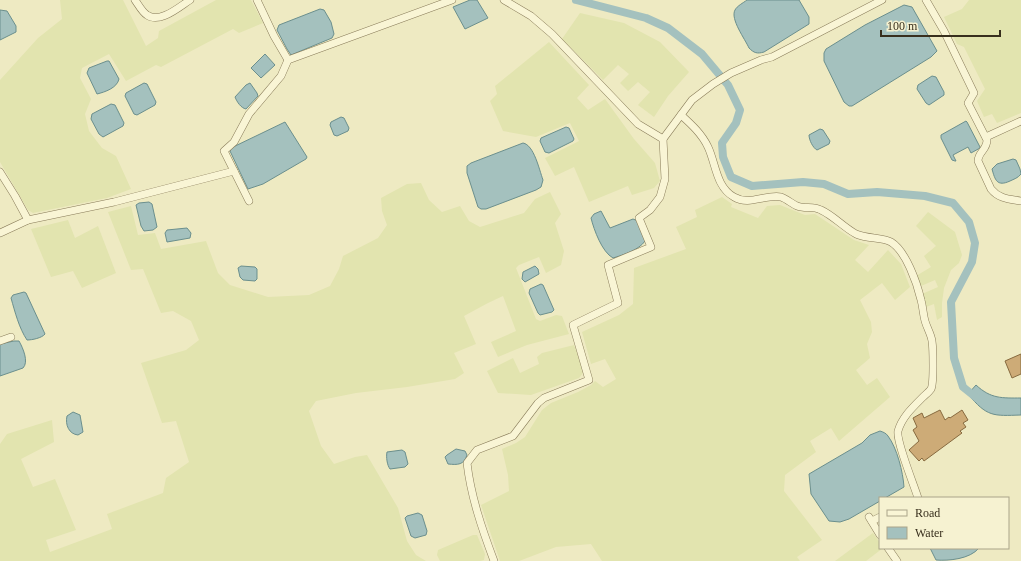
<svg xmlns="http://www.w3.org/2000/svg" width="1021" height="561" font-family="'Times New Roman',serif">
<style>
.farmland{fill:#e2e4af}
.water{fill:#a4c1be;stroke:#6b8f8d}
.lines{fill:none;stroke-linecap:round;stroke-linejoin:round}
.canal{stroke:#a4c1be;stroke-width:8}
.building{fill:#cdab77;stroke:#876a3f}
.minor-casing{stroke:#887b59;stroke-width:8}
.minor{stroke:#f9f5d5;stroke-width:7}
</style>
<rect width="100%" height="100%" fill="#eeeac2"/>
<g class="farmland">
<path d="M60,0h63l23,46 12,-8 1,-7 57,-31h35l12,23 -24,10 -6,-4 -72,38 -5,-2 -30,16 -17,-27 -27,14 -2,10 11,21 -6,15 4,17 13,17 14,8 15,33 -24,9 -74,15 -5,-3 -28,-48v-82l38,-42 24,-19z"/>
<path d="M969,0h52v113l-24,10 -5,-9 -8,3 -7,-16 8,-12 -21,-42 -7,-3 -13,-27 18,-8z"/>
<path d="M580,13l44,10 36,19 29,30 -21,24 -14,21 -16,-12 12,-13 -12,-10 -10,9 -8,-8 9,-9 -11,-9 -15,15 -41,-41z"/>
<path d="M549,42l40,43 -12,13 11,12 17,-11 29,40 21,24 5,18 -6,7 -22,7 -4,-9 -39,16 -15,-35 -19,9 -10,-18 34,-17 -9,-18 -34,14 -33,-6 -13,-30 7,-7 -2,-8z"/>
<path d="M421,183l8,17 13,12 18,-6 9,15 11,6 44,-14 11,-14 15,-7 11,22 -6,9 9,28 -3,14 -15,8 -7,-16 -20,8 -3,3 20,51 4,2 16,-6 6,1 7,18 -42,11 -29,12 -7,-15 25,-11 -13,-35 -15,7 -24,13 12,28 -22,9 10,20 -9,6 -48,8 -51,6 -40,8 -7,10 12,35 13,18 21,-7 12,-2 31,53 9,33 9,14 10,6h-426v-117l7,-10 45,-14 2,22 -33,17 12,28 22,-8 21,51 -30,10 4,12 62,-23 -5,-15 56,-21 3,-15 23,-16 -13,-41 -14,2 -21,-60 45,-13 13,-10 -8,-19 -18,-10 -12,2 -18,-44 -12,1 -23,-58 23,-6 7,29 17,-2 6,16 45,-8 12,32 12,12 38,12 41,-2 21,-9 9,-17 4,-13 35,-18 9,-13 -5,-14 -1,-13 26,-14z"/>
<path d="M722,197l10,7 -1,3 27,11 9,-12 13,-1 25,10 10,-1 39,26 15,5 -14,15 13,12 20,-22 13,14 9,23 -15,13 -13,-17 -22,17 11,22 1,10 -5,12 3,14 -14,12 11,15 10,-7 13,19 -51,44 -8,-13 -21,13 6,11 -31,23 -1,16 38,49 -25,17 3,4h-198l-11,-17 -35,3 -37,14h-19l-19,-56 28,-14 -1,-16 -6,-26 14,-6 9,-6 17,-27 9,-7 27,-11 13,-7 4,-4 8,6 13,-8 -11,-20 -14,5 -9,-32 37,-17 14,-11 1,-36 52,-19 -10,-22 21,-10 -2,-7z"/>
<path d="M928,212l27,20 7,23 -3,8 -8,7 -7,18 -2,15v14l-5,3 -3,-16 -8,3 -4,-13 16,-7 -3,-7 -14,6 -5,-10 15,-9 -7,-11 12,-10 -20,-20z"/>
<path d="M68,220l7,18 23,-12 18,47 -34,15 -9,-17 -22,6 -20,-48z"/>
<path d="M574,345l8,20 1,8 -4,5 -48,17 -33,-2 -11,-22 26,-13 7,15 19,-9 -2,-7 5,-4z"/>
<path d="M873,533l7,10v5h3l-17,13h-31z"/>
<path d="M473,535h4l8,19 -1,6 -4,1h-40l-3,-6 1,-5z"/>
</g>
<g class="water">
<path d="M470,0h7l11,18 -23,11 -12,-22z"/>
<path d="M747,0h52l10,17v7l-45,28c-7,2 -10,1 -15,-4 -4,-9 -19,-29 -14,-38 2,-4 8,-7 12,-10z"/>
<path d="M904,5l8,2 25,44 -6,6 -79,49h-3l-5,-4 -20,-41v-8l2,-4 39,-24z"/>
<path d="M320,9l4,1 7,12 3,12 -2,4 -41,17 -4,-6 -10,-19 2,-5z"/>
<path d="M0,10l7,1 9,15v6l-16,8z"/>
<path d="M265,54l10,11 -14,13 -10,-10z"/>
<path d="M107,61h2l10,18c-2,9 -14,13 -22,15l-10,-21 2,-5z"/>
<path d="M932,76l4,1 8,15v3l-15,10 -3,-2 -9,-14 1,-4z"/>
<path d="M144,83l3,1 9,18 -1,3 -18,10 -3,-1 -9,-18 1,-3z"/>
<path d="M250,83l7,10 1,3 -12,13c-5,-1 -9,-7 -11,-12l11,-12z"/>
<path d="M111,104l4,1 9,18 -1,3 -20,11 -4,-3 -8,-15 1,-5z"/>
<path d="M341,117l3,1 5,10 -1,3 -11,5 -3,-1 -4,-10 1,-3z"/>
<path d="M966,121l1,1 13,25v1l-9,5 -3,-6 -15,8 3,6h-1l-3,-1 -11,-22v-3z"/>
<path d="M285,122l22,35 -1,2 -43,25 -15,5 -18,-38 1,-3z"/>
<path d="M566,127l3,1 5,11 -1,2 -24,12 -4,-1 -5,-11 1,-3z"/>
<path d="M820,129l3,1 7,11 -1,3 -12,6c-4,-2 -8,-10 -8,-15z"/>
<path d="M523,143c11,2 16,26 20,37l-2,7 -5,3 -50,19h-5l-3,-2 -11,-34v-7l4,-3z"/>
<path d="M1013,159l3,1 4,9 1,5c-3,4 -7,5 -11,7 -13,6 -15,-1 -18,-12l5,-5z"/>
<path d="M149,202l3,2 5,23 -4,3 -9,1 -3,-5 -5,-21 3,-2z"/>
<path d="M601,211l9,17 23,-9 5,2 7,20c-6,9 -22,14 -32,17 -11,-6 -19,-28 -22,-40l3,-4z"/>
<path d="M187,228l4,5 -1,5 -23,4 -2,-9 2,-3z"/>
<path d="M241,266l14,1 2,2v10l-2,2 -12,-1 -3,-3 -2,-9z"/>
<path d="M535,266l3,3 1,5 -14,8 -3,-3 1,-7z"/>
<path d="M541,284l2,1 11,25 -2,2 -12,3 -2,-2 -9,-20 1,-4z"/>
<path d="M24,292l2,1 19,41c-3,4 -13,6 -18,6 -8,-12 -12,-28 -16,-42l2,-3z"/>
<path d="M14,341h5c4,7 10,21 4,27l-23,8v-32z"/>
<path d="M976,385c15,14 26,13 45,13v17c-28,1 -34,2 -53,-21z"/>
<path d="M73,412l7,3 3,17 -5,3c-9,-1 -13,-10 -11,-19z"/>
<path d="M880,431c3,1 6,2 8,5 9,12 15,36 16,51l-19,11h-5v3l-31,18 -9,3 -11,-1 -18,-27 -2,-20 53,-31 8,-8z"/>
<path d="M456,449l9,2 2,4c-3,10 -9,10 -19,9l-3,-7 2,-2z"/>
<path d="M402,450l3,2 3,12 -3,3 -15,2c-3,-4 -4,-12 -3,-17z"/>
<path d="M418,513l4,2 5,16 -1,4 -11,3 -4,-2 -6,-18 2,-2z"/>
<path d="M930,548h49c-9,11 -30,13 -43,12z"/>
</g>
<g class="lines">
<path class="canal" d="M576,0l70,18 22,10 34,26 26,31 12,25 -4,13 -14,20 1,14 8,20 21,9 51,-4 21,2 24,10 29,-2 48,4 28,7 16,19 6,21 -3,19 -21,40 3,56 9,29 15,12"/>
</g>
<g class="building">
<path d="M1021,354v20l-9,4 -7,-17z"/>
<path d="M940,410l5,10 4,-3 1,1 12,-8 6,10 -5,3 3,4 -6,4 2,2 -38,28 -2,-3 -3,3 -10,-11 10,-9 -6,-11 4,-3 -4,-9 9,-5 2,5z"/>
</g>
<g class="lines">
<defs>
<g id="minor">
<path d="M135,0c3,4 7,12 12,15 13,9 32,-8 43,-15"/>
<path d="M257,0l17,36 14,24 164,-60"/>
<path d="M504,0l27,16 21,18 86,90 25,15"/>
<path d="M926,0l18,31 30,62 -6,10 19,37c0,10 -9,12 -9,21l13,28c8,10 18,10 30,12"/>
<path d="M681,115c10,9 21,19 27,32 8,17 8,40 26,50 15,9 32,-3 47,0 6,2 11,7 16,9 8,3 16,0 24,4 13,6 22,17 35,24 11,5 27,3 35,8 15,9 26,41 30,58 2,7 2,14 4,21 2,7 6,13 7,20 1,7 2,42 -1,48 -2,3 -6,6 -8,8 -10,10 -21,20 -25,34 -2,10 16,54 20,67h-1"/>
<path d="M986,137l35,-16"/>
<path d="M0,172l15,24 13,24"/>
<path d="M249,201l-25,-50 10,-9 15,-28 32,-38 7,-16"/>
<path d="M0,233l28,-13 86,-18 120,-31"/>
<path d="M0,341l11,-4"/>
<path d="M869,517l11,18"/>
<path d="M872,521l8,-4"/>
<path d="M888,548l9,13"/>
<path d="M494,561c-12,-32 -23,-64 -27,-98l10,-13 36,-14 25,-33 6,-5 45,-18 -16,-55 45,-22 -10,-38 43,-18 -12,-29 11,-8 10,-13 5,-18 -2,-40 29,-39 21,-16 18,-11 30,-13 11,-3 110,-57"/>
</g>
</defs>
<use href="#minor" class="minor-casing"/>
<use href="#minor" class="minor"/>
</g>
<rect x="879" y="497" width="130" height="52" fill="#f6f2d1" stroke="#aaa489"/>
<rect x="887" y="510" width="20" height="6" fill="#f9f5d5" stroke="#aaa489"/>
<text x="915" y="517" font-size="12" fill="#382f1d">Road</text>
<rect x="887" y="527" width="20" height="12" fill="#a4c1be" stroke="#aaa489"/>
<text x="915" y="537" font-size="12" fill="#382f1d">Water</text>
<path d="M881 30v6h119v-6" fill="none" stroke="#382f1d" stroke-width="2"/>
<text x="887" y="30" font-size="12" fill="#382f1d" stroke="#f6f2d1" stroke-width="3" paint-order="stroke">100 m</text>
</svg>
